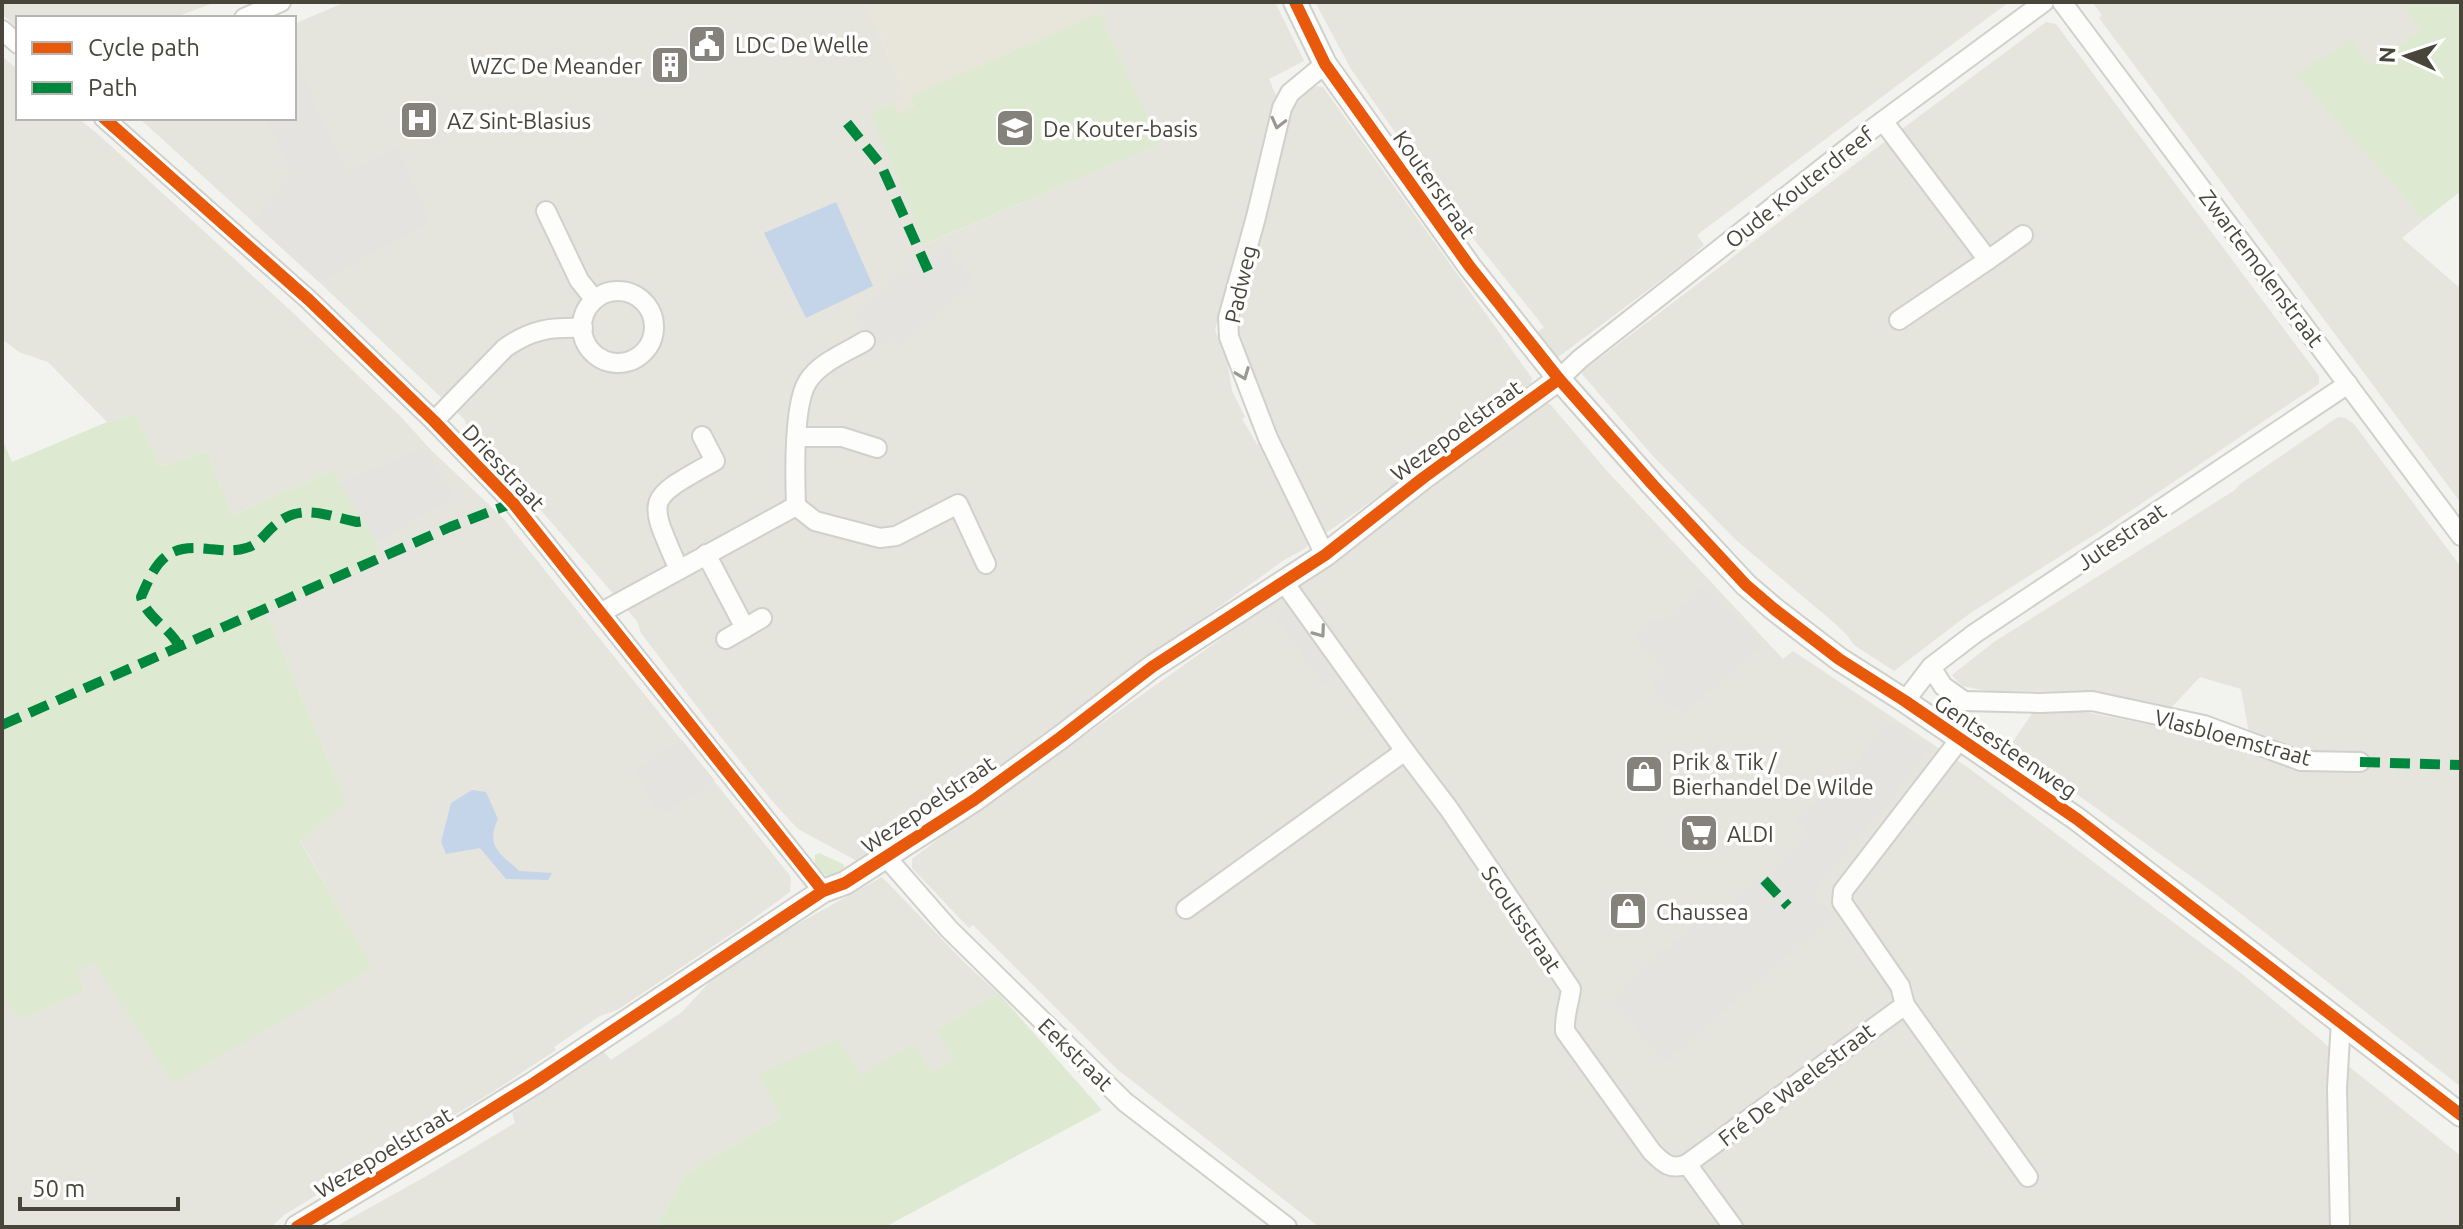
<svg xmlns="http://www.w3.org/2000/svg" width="2463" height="1229" font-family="Ubuntu,sans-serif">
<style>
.residential{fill:#e5e4dd}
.education{fill:#e8e6db}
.green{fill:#ddead1}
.parking{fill:#e4e3df}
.water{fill:#c4d5ea}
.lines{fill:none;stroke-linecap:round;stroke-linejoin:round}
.minor-casing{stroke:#d0d0cc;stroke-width:22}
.tertiary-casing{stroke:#d0d0cc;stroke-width:26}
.minor{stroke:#fdfdfc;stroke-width:18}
.tertiary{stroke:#fdfdfc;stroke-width:22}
.quiet{stroke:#00873e;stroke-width:10;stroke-dasharray:20 10;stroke-linecap:butt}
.cycleway-casing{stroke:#fff;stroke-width:17}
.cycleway{stroke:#e8590c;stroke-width:12}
.oneway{stroke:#999892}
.labels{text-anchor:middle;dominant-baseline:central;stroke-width:7;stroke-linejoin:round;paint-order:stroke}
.poi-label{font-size:22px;fill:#48453b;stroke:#fff;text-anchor:start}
.street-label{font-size:22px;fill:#48453b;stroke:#fff}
</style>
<rect width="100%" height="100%" fill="#f2f2ee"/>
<g class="residential">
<path d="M2,2h214l-43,16h-155v7h-4l-12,-11z"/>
<path d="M346,2h519l41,95 -35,16 55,131 234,-100 -65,-142h180l29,59 -35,18 8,19 -24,103 -38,129 12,30 5,31 13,26 -3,2 15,25 5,-1 46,101 -2,4 -22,12 -291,210 -134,92 -61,-33 -25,-27 -65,-81 -67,-88 -4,-12 -171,-197 -2,-5 -146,-138 -179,-163h155v-94z"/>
<path d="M1315,2h694l-312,233 7,10 -16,15 -131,98 -19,-26 6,-5 -104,-130 -89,-128z"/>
<path d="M2092,2h317l-4,3 15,25 -51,35 -16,-25 -56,34 127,146 -22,18 59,51v214l-362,-485 3,-3z"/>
<path d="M2046,22l10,2 263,352v8l-211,142 -139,88 -75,57 -40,-26 -7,-10 -15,-14 -96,-81 -84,-85 -70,-81 1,-3 292,-222z"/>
<path d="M2,56l16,14v48h60l21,17 192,176 110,106 30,33 72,68 288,359 -1,15 -48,35 -125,83 -17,6 -46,31 2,3 -62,41 -77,47 -28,16 -3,-1 -102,62 -13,12h-269v-228l21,20 62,-30 -10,-16 19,-11 278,5 -72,-127 47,-37 -81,-191 112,-49 -1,-21 -44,-72 -100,45 -26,-64 -45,15 -27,-52 -28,8 -59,-60 -29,-10 -17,-13z"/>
<path d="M1317,86l6,1 209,291 -1,5 -139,104 -63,44 -5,2 -14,-21 -37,-84 -25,-64 -13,-46 56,-210 5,-11z"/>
<path d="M1543,403l7,1 57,67 176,188 10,-8 177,118 272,205 79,66 31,29 109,87v71h-1142l-202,-158 -144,-144 -4,3 -57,-60v-9l33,-25 441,-312z"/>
<path d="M2338,417l7,1 9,6 107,143v520l-244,-192 -207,-149 23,-34h52l86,17 107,33 -29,-29 -8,-44 -41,-12 -30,32 -77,-17 -106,-1 -25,-5 -10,-11 42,-33 241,-152 5,-6z"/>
<path d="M882,877l84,87 34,31h-5l-58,35 17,29 -22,14 -71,3 -103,-2 23,43 -95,56 -30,54h-321l88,-49 92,-55 -3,-10 92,-61 7,8 71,-48 33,-36 59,-39z"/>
</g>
<path class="education" d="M865,2h230l65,142 -235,100 -55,-131 36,-16z"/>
<g class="green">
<path d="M2409,2h52v189l-37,29 -128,-146 57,-35 16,26 51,-35 -16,-25z"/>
<path d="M1100,13l60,131 -235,100 -55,-131 23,-10 6,11 16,-7 -4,-11z"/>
<path d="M135,414l27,52 45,-15 26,64 100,-45 44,72 1,21 -112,49 81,191 -47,38 73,127 -200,115 -79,-121 -18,11 9,17 -62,29 -21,-20v-560l10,23 95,-40z"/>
<path d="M819,853l24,11 3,7c-17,9 -19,8 -31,-8v-8z"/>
<path d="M995,995h5l102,115 -217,117h-229l30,-54 95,-56 -23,-43 80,-35 23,36 52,-31 19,29 22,-14 -18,-29z"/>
</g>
<g class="parking">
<path d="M294,57l51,114 54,-22 31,75 -112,57 -66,-60 40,-44 -25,-59h27z"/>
<path d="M945,247l29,32 -74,67 -9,-11 -12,10 -24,-30 60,-54 6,7z"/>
<path d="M424,448l29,48 -76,46 -37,-58z"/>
<path d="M1702,587l62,57 -78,67 -12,-4 -3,2 -20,-23 16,-15 -32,-34 19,-18 13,1z"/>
<path d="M1288,606l48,69 -12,9 -49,-68z"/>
<path d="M1888,721l41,27 -28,39 -88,104 19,22 -1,5 -166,144 -52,-60 17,-21 85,-75 6,6 89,-78 -15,-16 48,-38z"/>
<path d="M682,740l33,41 -55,34 -24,-46z"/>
</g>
<g class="water">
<path d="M836,202l37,84 -67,32 -42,-85z"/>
<path d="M472,790l14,2 12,27c-13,27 2,34 21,52l33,2 -4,7 -42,-1 -26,-31 -34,6 -5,-12 10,-39z"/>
</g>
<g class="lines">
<defs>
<g id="minor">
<path d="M2062,2l399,534"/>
<path d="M244,18l37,-16"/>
<path d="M2,30l16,14"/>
<path d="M104,118l205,182 125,121 79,82 310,388"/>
<path d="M1883,121l105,139 -89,60"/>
<path d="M546,211l33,69 15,19"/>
<path d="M1988,260l35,-25"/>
<circle cx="618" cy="327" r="36"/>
<path d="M865,341c-18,11 -45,21 -57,40 -15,22 -13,97 -12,125l19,15 65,17 16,-2 62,-32 28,60"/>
<path d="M1559,379l21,-20 288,-227 176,-130"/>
<path d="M434,421l71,-73c27,-19 46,-21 78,-20"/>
<path d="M798,437h44l35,11"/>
<path d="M706,554l39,74 17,-10"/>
<path d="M1325,555l-57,-117 -39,-101 -1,-19 28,-101 26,-109 8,-15 35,-29"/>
<path d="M679,570c-32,-74 -35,-69 36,-109l-13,-25"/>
<path d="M1283,581l122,170 44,58 122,180c-2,15 -7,27 -6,42l87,121c11,11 19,19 35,12l46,63"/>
<path d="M602,612l194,-106"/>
<path d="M726,639l19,-11"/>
<path d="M1931,667l12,19 21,15 76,2 52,-2 112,24 97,36 59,1"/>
<path d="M1905,701l26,-34 43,-33 374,-250"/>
<path d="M886,857l63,72 176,173 162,125"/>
<path d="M1186,909l219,-158"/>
<path d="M1905,1005l123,172"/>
<path d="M1687,1164l218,-159 -5,-19 -58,-84 1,-11 117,-152"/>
<path d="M2340,1227l-3,-139 4,-67"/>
</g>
<g id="tertiary">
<path d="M1295,2l30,62 145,203 89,112 94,106 93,100 28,24 65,50 66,42 172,118 384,296"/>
<path d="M297,1227l163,-98 74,-46 289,-192 22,-8 129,-83 87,-63 91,-70 173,-112 98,-77 136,-99"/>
</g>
</defs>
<use href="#minor" class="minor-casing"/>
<use href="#tertiary" class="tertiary-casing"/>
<use href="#minor" class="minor"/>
<use href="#tertiary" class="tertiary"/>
<g class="quiet">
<path d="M847,123l34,42 50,112"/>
<path d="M179,646c-9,-18 -33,-29 -38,-49 16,-37 25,-53 68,-48 13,1 25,3 37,-1 13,-3 19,-15 29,-23 26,-23 52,-9 82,-3l7,-1"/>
<path d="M2,725l448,-198 63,-24"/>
<path d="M2360,762l101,3"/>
<path d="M1764,880l24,26"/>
</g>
<defs>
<g id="cycleway">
<path d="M1295,2l30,62 145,203 89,112 94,106 93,100 28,24 65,50 66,42 172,118 384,296"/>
<path d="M104,118l205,182 125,121 79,82 310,388"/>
<path d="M297,1227l163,-98 74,-46 289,-192 22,-8 129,-83 87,-63 91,-70 173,-112 98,-77 136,-99"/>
</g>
</defs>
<use href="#cycleway" class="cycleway-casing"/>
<use href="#cycleway" class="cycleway"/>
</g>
<defs><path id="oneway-chevron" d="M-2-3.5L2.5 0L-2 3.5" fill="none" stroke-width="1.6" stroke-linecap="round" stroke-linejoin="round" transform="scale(2)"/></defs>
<g class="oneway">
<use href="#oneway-chevron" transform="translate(1278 123) rotate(104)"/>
<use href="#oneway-chevron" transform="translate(1243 374) rotate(69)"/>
<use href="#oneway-chevron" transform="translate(1320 632) rotate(54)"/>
</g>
<defs>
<symbol id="civic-square" viewBox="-11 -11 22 22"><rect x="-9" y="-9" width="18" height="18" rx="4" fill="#84827a" stroke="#fff"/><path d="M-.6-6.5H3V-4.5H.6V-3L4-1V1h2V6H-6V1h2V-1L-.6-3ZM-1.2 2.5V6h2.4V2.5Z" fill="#fff"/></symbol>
<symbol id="building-square" viewBox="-11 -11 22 22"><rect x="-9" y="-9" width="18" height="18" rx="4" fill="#84827a" stroke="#fff"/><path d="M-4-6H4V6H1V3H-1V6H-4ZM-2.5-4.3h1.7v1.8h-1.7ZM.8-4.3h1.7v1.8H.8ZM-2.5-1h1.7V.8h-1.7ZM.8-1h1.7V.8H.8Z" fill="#fff"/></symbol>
<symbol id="hospital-square" viewBox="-11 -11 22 22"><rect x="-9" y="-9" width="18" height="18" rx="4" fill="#84827a" stroke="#fff"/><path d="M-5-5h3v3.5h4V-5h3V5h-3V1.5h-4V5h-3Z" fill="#fff"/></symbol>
<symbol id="school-square" viewBox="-11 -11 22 22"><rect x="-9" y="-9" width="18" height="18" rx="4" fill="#84827a" stroke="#fff"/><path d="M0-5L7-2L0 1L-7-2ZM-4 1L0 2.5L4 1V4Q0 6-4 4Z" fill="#fff"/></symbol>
<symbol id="shop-square" viewBox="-11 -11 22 22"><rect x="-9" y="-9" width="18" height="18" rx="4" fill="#84827a" stroke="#fff"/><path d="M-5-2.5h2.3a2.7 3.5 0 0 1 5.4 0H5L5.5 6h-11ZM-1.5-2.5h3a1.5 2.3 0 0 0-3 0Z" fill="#fff"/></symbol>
<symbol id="supermarket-square" viewBox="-11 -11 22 22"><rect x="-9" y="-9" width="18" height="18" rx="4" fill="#84827a" stroke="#fff"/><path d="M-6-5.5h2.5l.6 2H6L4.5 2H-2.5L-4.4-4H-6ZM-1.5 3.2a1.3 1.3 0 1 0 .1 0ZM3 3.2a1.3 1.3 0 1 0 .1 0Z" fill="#fff"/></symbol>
</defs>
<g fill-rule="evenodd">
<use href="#civic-square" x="685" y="22" width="44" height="44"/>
<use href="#building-square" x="648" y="43" width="44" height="44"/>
<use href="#hospital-square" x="397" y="98" width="44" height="44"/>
<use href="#school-square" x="993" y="106" width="44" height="44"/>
<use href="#shop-square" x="1622" y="752" width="44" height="44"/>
<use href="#supermarket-square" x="1677" y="811" width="44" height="44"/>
<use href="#shop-square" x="1606" y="889" width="44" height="44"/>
</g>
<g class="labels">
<g class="poi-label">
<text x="735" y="44">LDC De Welle</text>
<text x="642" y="65" text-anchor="end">WZC De Meander</text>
<text x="447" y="120">AZ Sint-Blasius</text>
<text x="1043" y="128">De Kouter-basis</text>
<text x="1672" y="761">Prik &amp; Tik /<tspan x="1672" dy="25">Bierhandel De Wilde</tspan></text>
<text x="1727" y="833">ALDI</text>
<text x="1656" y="911">Chaussea</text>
</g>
<g class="street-label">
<text transform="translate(1435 184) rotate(55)">Kouterstraat</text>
<text transform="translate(1799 187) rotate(-38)">Oude Kouterdreef</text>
<text transform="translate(2262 268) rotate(53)">Zwartemolenstraat</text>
<text transform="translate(1240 284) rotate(-77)">Padweg</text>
<text transform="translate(1456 430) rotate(-36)">Wezepoelstraat</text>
<text transform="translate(504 467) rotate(47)">Driesstraat</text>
<text transform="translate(2121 536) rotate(-34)">Jutestraat</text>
<text transform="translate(2233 737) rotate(15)">Vlasbloemstraat</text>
<text transform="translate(2006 746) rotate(34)">Gentsesteenweg</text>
<text transform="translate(928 804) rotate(-34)">Wezepoelstraat</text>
<text transform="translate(1522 919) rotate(56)">Scoutsstraat</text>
<text transform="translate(1076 1054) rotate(44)">Eekstraat</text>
<text transform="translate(1796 1084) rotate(-37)">Fré De Waelestraat</text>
<text transform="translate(383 1152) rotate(-31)">Wezepoelstraat</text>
</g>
</g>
<rect width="2463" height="1229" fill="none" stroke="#48453b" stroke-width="8"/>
<rect x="16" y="16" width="280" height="104" fill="#ffffff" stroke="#b6b5b1" stroke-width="2"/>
<rect x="32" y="42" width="40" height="12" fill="#e8590c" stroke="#b6b5b1" stroke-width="2"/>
<text x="88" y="56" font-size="24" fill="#48453b">Cycle path</text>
<rect x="32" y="82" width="40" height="12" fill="#00873e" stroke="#b6b5b1" stroke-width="2"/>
<text x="88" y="96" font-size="24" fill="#48453b">Path</text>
<g transform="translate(2407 56) rotate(273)" stroke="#ffffff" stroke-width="6" paint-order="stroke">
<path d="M0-6L14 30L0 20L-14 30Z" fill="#48453b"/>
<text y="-12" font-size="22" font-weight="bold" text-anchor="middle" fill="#48453b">N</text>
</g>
<path d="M20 1197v12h158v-12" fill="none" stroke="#48453b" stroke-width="4"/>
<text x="32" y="1197" font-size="24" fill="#48453b" stroke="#ffffff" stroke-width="6" paint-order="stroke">50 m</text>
</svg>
